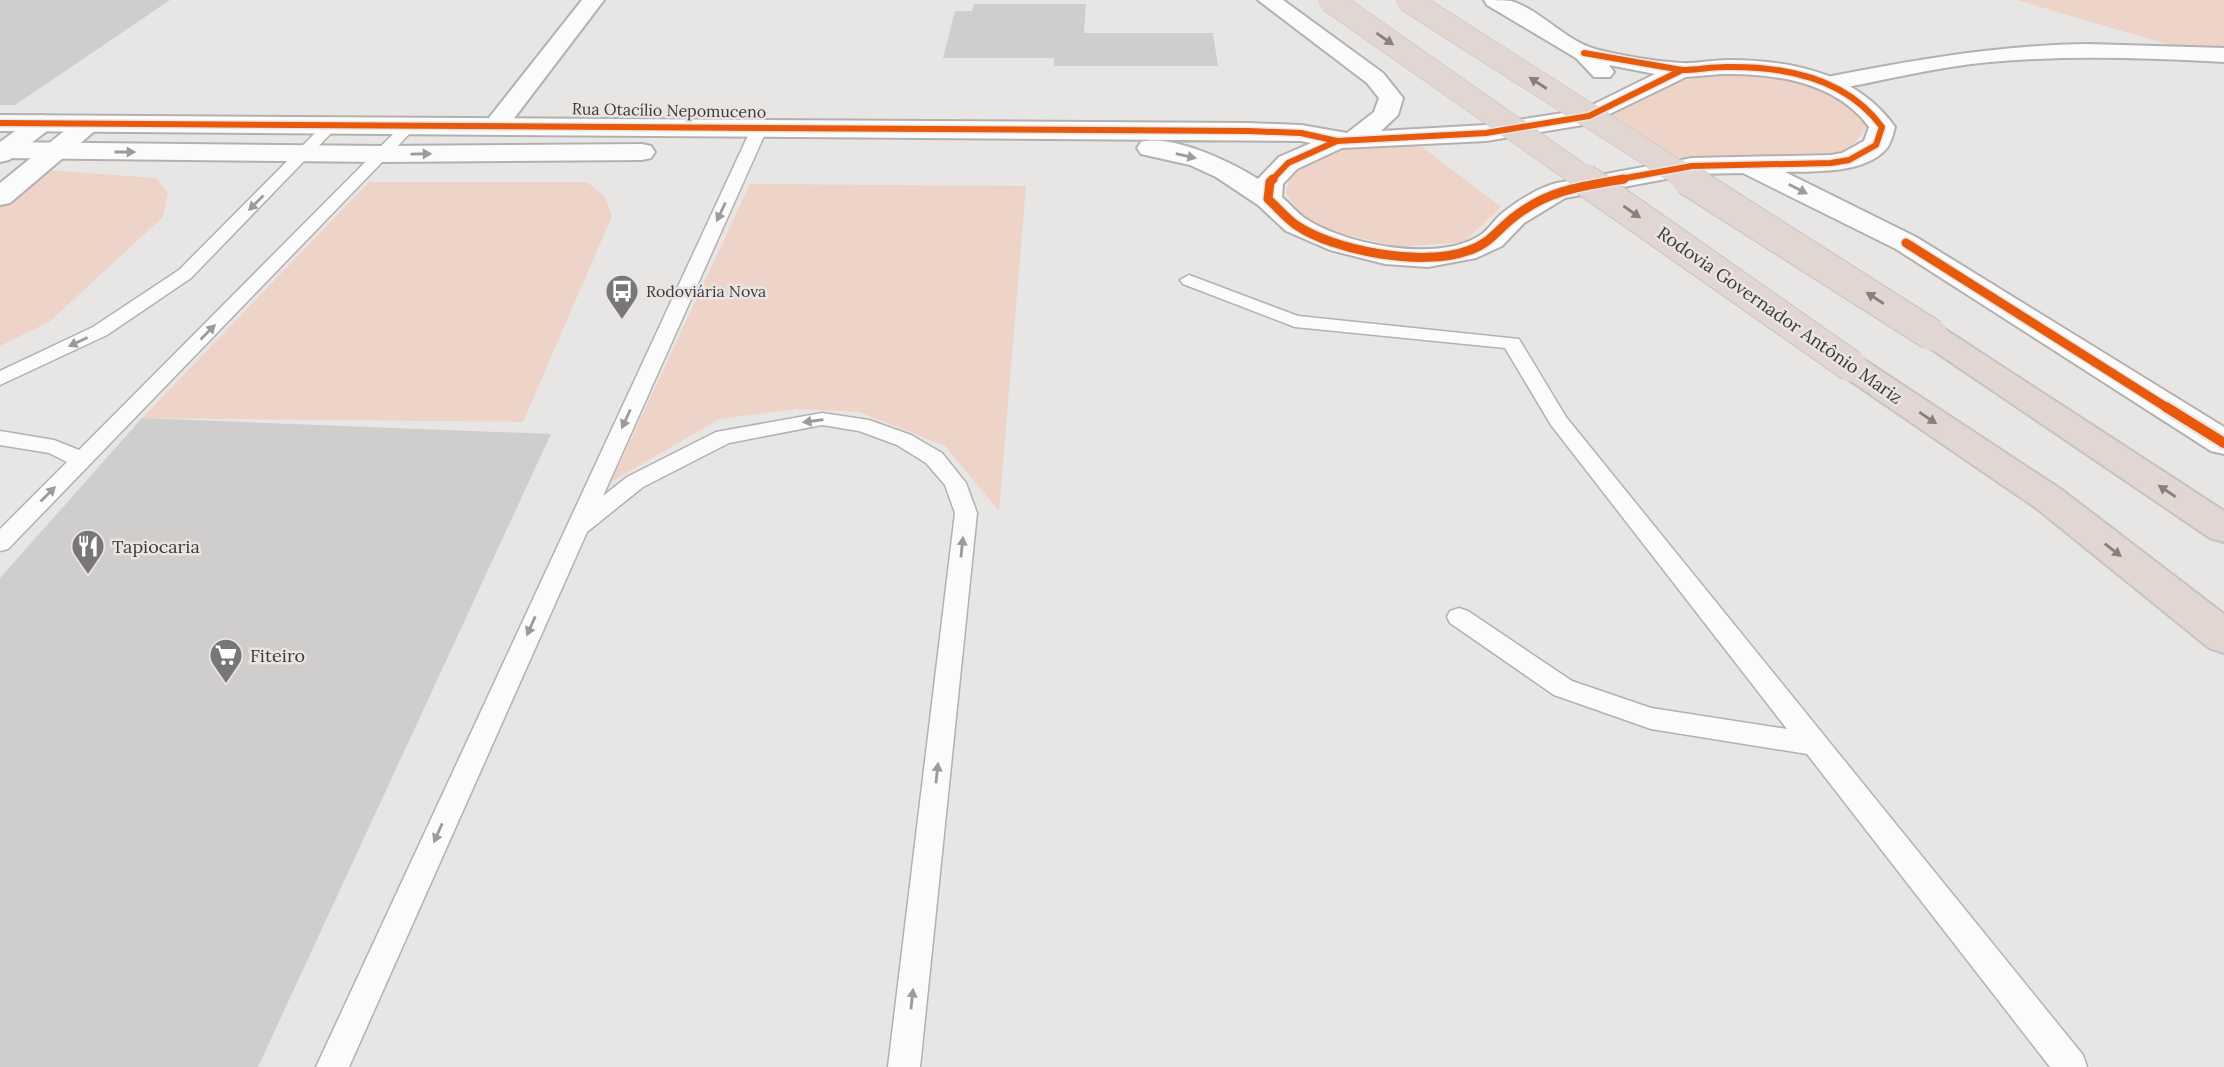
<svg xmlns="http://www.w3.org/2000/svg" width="2224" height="1067" font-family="Lora,serif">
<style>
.green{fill:#eed3c9}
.building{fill:#cfcecd}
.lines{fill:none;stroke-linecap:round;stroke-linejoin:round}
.service-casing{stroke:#b3b1b0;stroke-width:3}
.minor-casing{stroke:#b3b1b0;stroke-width:4}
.tertiary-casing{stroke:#b3b1b0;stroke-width:4}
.trunk-casing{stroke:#c5c4c3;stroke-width:4}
.service{fill:#fcfbfb;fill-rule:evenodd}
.minor{fill:#fcfbfb;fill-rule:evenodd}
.tertiary{fill:#fcfbfb;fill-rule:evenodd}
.trunk{fill:#e2d6d2;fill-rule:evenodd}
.trunk-bridge-far1-casing{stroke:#c5c4c3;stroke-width:25;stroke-linecap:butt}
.trunk-bridge-casing{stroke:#c5c4c3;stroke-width:33;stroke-linecap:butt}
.trunk-bridge-far1{stroke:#e2d6d2;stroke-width:24}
.trunk-bridge{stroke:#e2d6d2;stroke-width:31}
.cycleway-far2-casing{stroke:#e9e5e3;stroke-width:9}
.cycleway-far1-casing{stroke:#e9e5e3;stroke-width:12}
.cycleway-casing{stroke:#e9e5e3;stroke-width:15}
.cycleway-far2{stroke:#e8590c;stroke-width:6}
.cycleway-far1{stroke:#e8590c;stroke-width:9}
.cycleway{stroke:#e8590c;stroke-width:10}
.oneway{fill:#87807e}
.oneway2{fill:#9c9a9a}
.labels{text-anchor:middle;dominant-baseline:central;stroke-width:5;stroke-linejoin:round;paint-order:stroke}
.far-street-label{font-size:16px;fill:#3c3a3a;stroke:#e9e5e3}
.far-poi-label{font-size:16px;fill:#3c3a3a;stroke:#e9e5e3;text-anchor:start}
.street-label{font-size:18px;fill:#3c3a3a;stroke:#e9e5e3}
.poi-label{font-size:18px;fill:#3c3a3a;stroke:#e9e5e3;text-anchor:start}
</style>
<rect width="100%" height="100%" fill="#e8e6e4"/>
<g class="green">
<path d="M2017,0h207v61z"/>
<path d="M1728,73c41,2 87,6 123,30 7,5 13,14 19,20l-15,19 -16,11 -36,5 -131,-1 -61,-42 65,-33z"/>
<path d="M1417,143l84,64 -37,35 -65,5 -63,-15 -36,-16 -14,-23 5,-20c45,-31 74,-27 126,-30z"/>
<path d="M47,170l109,8 12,15 -5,24 -114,105 -49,24v-140z"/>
<path d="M369,182h218l18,15 7,19 -89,206 -381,-4z"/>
<path d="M750,184l276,2 -27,325 -54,-65 -86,-34 -62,-3 -78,10 -108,63z"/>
</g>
<g class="building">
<path d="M0,0h170l-155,105h-15z"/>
<path d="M974,4h112l-2,29h129l5,33h-164v-8h-111l12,-47h17z"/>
<path d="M142,418l409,16 -293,633h-258v-489z"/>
</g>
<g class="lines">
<defs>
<g id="service">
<path d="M332,120l7,4 -2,3 -146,151 -84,57 -107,50v-14l93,-44 86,-57 148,-149z"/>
<path d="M411,120l7,4 -2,3 -408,422 -8,2v-22l67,-67 -18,-9 -49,-8v-14l54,9 25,10 327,-329z"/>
<path d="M760,122l8,5 -165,369 24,-19 89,-45 106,-19 47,7 42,15 31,18 24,30 11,30 -57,554h-32l67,-554 -10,-28 -19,-22 -29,-18 -38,-14 -37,-6 -93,18 -86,44 -56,45 -238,535h-33l436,-940z"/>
<path d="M1189,275l109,41 221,23 47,78 517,638 4,12h-37l-243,-313 -156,-25 -97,-34 -104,-72 -3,-6 3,-6 9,-3 9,3 104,70 79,27 136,21 -236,-304 -46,-77 -210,-21 -112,-43 -3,-4z"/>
</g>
<g id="minor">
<path d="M582,0h22l-98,129 -9,3 -9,-3 -4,-5 4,-5z"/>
<path d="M2088,44l136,4v14c-78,-4 -156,-7 -234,0 -55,5 -109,19 -163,29l-8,-2 -4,-5 4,-5 8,-2c87,-17 172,-32 261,-33z"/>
<path d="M42,115l9,3 4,5 -4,5 -42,32 -9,2v-20l33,-24z"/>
<path d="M88,116l9,3 4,5 -4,5 -87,74 -10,2v-22l79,-64z"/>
</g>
<g id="tertiary">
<path d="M1258,0h25l100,73 20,25 -5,17 -17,16 105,-6 96,-15 73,-36 -46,-9 5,7 -4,5h-16l-18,-19 -89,-53 -3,-5c8,0 20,0 27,1 30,9 53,39 84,48 27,7 57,12 85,14 16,1 32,-3 48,-3 63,0 129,13 167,67 -2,7 -4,16 -8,21 -21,26 -72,23 -102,24l131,65 308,190v27l-13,-3 -315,-202 -153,-76 -51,1 -127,24 -41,25 -22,23 -26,12 -48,9 -43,-3 -55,-14 -44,-19 -28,-26 -42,-28 -26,-12 -49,-11 -4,-6 4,-6c32,-8 90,20 117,37l21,-22 32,-14 -10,-2 -1301,-10v-16l1248,8 53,2 46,8 27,-21 5,-14 -12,-15zM1722,74c53,-1 114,8 147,53l-5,14 -22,12 -11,2 -139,3 -135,25c-17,4 -38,17 -52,28 -9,6 -14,16 -23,23 -41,30 -136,11 -176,-15 -9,-6 -16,-15 -24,-22l1,-13 14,-15 45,-21 144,-7 103,-17 97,-47z"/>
<path d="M0,142l383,4 259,-2 9,2 4,6 -4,6 -9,2 -259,2 -383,-4z"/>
</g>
<g id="trunk">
<path d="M1932,325l11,3 281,183v31l-14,-4 -289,-196 -5,-7 5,-7z"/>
<path d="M1851,356l12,3 199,131 162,124v39l-15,-5 -173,-140 -197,-135 -5,-7 5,-7z"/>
</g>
</defs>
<use href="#service" class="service-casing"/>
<use href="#minor" class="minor-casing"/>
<use href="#tertiary" class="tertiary-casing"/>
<use href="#trunk" class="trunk-casing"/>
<use href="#service" class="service"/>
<use href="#minor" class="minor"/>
<use href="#tertiary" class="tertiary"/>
<use href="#trunk" class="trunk"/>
<defs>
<g id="trunk-bridge-far1">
<path d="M1330,0l257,180"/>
<path d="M1408,0l282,180"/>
</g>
<g id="trunk-bridge">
<path d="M1584,179l267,187"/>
<path d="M1687,179l245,156"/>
</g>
</defs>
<use href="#trunk-bridge-far1" class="trunk-bridge-far1-casing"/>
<use href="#trunk-bridge" class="trunk-bridge-casing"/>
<use href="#trunk-bridge-far1" class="trunk-bridge-far1"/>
<use href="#trunk-bridge" class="trunk-bridge"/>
<defs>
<g id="cycleway-far2">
<path d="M1584,53l98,17"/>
<path d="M0,123l1248,8 53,2 36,8"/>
<path d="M1272,180l16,-17 49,-22 149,-8 103,-17 93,-46"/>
<path d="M1615,180l77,-14 139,-3 18,-3 27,-15 6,-18c-36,-49 -98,-61 -156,-60 -15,0 -29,3 -44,3"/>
</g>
<g id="cycleway-far1">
<path d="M1273,179l-3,3 -2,17c9,8 18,19 28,26 38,26 127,42 171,26 23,-7 29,-20 47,-34 34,-27 69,-31 110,-38"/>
<path d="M1906,243l263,166"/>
</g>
<path id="cycleway" d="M2166,407l58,36"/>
</defs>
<use href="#cycleway-far2" class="cycleway-far2-casing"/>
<use href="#cycleway-far1" class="cycleway-far1-casing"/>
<use href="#cycleway" class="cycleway-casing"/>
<use href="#cycleway-far2" class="cycleway-far2"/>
<use href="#cycleway-far1" class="cycleway-far1"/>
<use href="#cycleway" class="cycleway"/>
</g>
<defs><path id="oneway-solid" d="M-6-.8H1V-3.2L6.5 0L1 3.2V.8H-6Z" transform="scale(1.75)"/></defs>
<g class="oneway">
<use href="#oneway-solid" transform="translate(1385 39) rotate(35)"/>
<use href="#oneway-solid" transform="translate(1538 83) rotate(-147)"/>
<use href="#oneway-solid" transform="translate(1632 212) rotate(35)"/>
<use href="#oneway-solid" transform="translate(1875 298) rotate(-147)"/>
<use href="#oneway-solid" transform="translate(1928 418) rotate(34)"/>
<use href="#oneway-solid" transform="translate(2167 491) rotate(-146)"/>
<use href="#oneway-solid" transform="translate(2113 550) rotate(38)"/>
</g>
<g class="oneway2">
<use href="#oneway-solid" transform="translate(125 152)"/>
<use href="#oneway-solid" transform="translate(421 154) rotate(-1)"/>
<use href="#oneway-solid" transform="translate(1186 156) rotate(13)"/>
<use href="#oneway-solid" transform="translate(1798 189) rotate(27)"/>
<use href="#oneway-solid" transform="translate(256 203) rotate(135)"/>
<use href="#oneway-solid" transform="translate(721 212) rotate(115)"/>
<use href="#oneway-solid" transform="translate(208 332) rotate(-45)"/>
<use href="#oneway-solid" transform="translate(78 342) rotate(155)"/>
<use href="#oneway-solid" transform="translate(626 419) rotate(115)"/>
<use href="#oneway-solid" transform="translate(813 421) rotate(172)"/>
<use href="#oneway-solid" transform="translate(48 494) rotate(-45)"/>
<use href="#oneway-solid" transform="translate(962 547) rotate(-84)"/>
<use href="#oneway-solid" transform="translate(531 626) rotate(114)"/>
<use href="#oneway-solid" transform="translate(937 773) rotate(-84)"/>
<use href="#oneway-solid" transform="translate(438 833) rotate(114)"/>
<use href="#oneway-solid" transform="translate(912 999) rotate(-84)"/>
</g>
<defs>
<symbol id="bus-pin" viewBox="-11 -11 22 30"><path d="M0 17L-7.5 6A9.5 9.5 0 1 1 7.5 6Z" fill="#787676" stroke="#e9e5e3"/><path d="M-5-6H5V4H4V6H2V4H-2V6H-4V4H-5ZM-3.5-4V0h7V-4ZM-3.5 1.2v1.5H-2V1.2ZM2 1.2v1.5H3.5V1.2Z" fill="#fff"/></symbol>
<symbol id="restaurant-pin" viewBox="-11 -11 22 30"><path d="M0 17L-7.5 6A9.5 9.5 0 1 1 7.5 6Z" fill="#787676" stroke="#e9e5e3"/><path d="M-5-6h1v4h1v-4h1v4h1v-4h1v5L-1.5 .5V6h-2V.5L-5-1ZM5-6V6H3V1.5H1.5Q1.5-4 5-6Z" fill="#fff"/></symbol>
<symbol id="supermarket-pin" viewBox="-11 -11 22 30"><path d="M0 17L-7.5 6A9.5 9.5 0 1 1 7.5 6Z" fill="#787676" stroke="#e9e5e3"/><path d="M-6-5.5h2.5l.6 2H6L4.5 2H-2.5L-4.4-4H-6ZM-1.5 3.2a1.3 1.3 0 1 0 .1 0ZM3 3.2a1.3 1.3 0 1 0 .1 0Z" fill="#fff"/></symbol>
</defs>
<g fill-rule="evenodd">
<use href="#bus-pin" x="603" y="272" width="38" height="52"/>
<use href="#restaurant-pin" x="69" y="527" width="38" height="52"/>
<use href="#supermarket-pin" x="207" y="636" width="38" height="52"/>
</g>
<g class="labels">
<g class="far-street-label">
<text transform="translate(669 110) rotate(1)">Rua Otacílio Nepomuceno</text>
</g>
<g class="far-poi-label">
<text x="646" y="291">Rodoviária Nova</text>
</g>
<g class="street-label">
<text transform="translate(1780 315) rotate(35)">Rodovia Governador Antônio Mariz</text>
</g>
<g class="poi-label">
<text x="112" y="546">Tapiocaria</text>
<text x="250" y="655">Fiteiro</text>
</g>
</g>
</svg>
